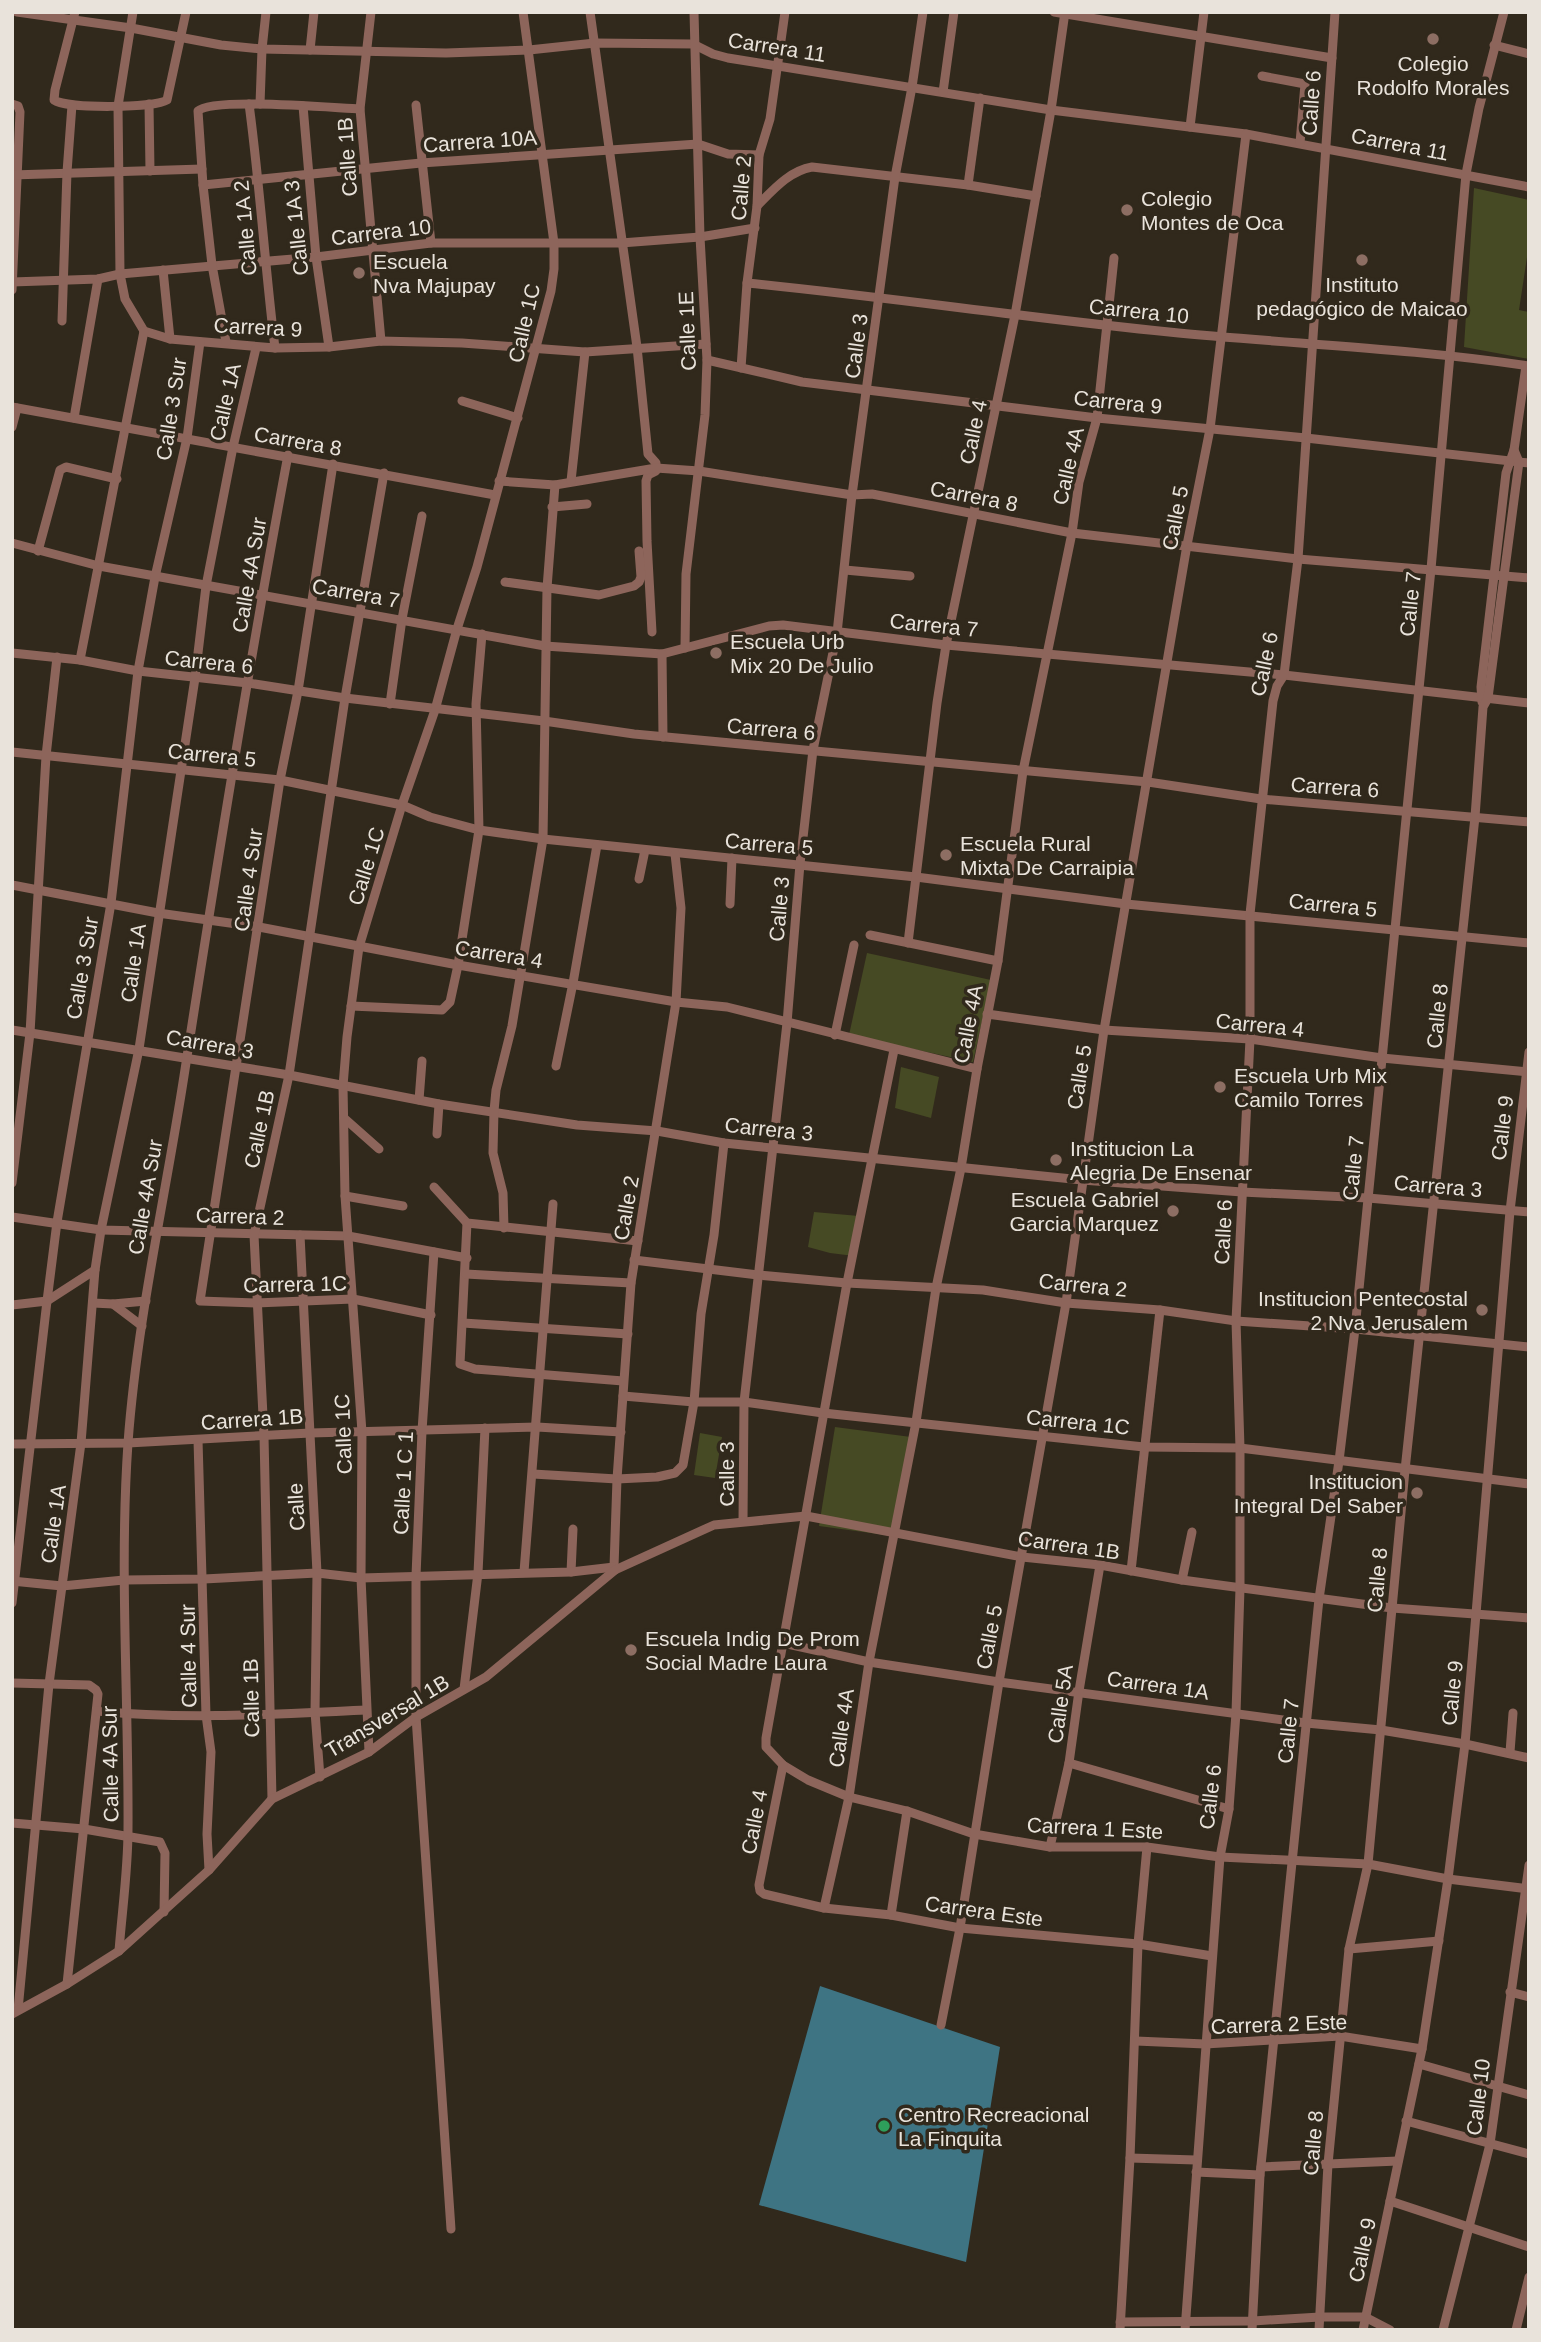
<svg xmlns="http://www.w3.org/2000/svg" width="1541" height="2342" font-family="Helvetica,sans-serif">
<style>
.green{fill:#464a24}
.water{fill:#3e7483}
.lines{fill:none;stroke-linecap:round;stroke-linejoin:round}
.street{stroke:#8d655b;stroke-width:9}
.education-dot{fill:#8d6e63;stroke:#31291c;stroke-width:2.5}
.leisure-dot{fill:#2e9e5b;stroke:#31291c;stroke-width:2.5}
.labels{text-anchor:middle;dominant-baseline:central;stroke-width:7;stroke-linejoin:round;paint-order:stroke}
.street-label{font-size:21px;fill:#e9e3db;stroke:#31291c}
.poi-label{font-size:21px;fill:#e9e3db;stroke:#31291c;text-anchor:start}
</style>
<rect width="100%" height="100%" fill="#31291c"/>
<g class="green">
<path d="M1474,188l55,12v44l-10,66 10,2v47l-65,-12z"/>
<path d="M867,953l124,27 -18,82 -124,-27z"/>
<path d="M901,1067l38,10 -8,41 -36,-10z"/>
<path d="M814,1212l45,4 -5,40 -24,-3 -22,-6z"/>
<path d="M835,1427l76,10 -18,99 -74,-10z"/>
<path d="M700,1433l22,4 -7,41 -21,-3z"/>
</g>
<path class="water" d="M820,1986l180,61 -34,215 -207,-57z"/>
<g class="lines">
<g class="street">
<path d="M17,12l114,16 90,17 41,4 184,4 83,-3 66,-7 98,1 20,10 15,4 323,52 195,24 283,53"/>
<path d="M75,12l-20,78 -1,10c13,9 100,8 113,0l19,-88"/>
<path d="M133,12l-15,94 2,168 5,25 19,32"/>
<path d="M371,12l-11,97 21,232"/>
<path d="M590,12l47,335 11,107 8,9v8l-8,4 -2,6 1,60 5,91"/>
<path d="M1054,12l278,46"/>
<path d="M1494,45l35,9"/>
<path d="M310,50l4,-38"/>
<path d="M1262,76l43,8 -5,59"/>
<path d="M943,92l11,-80"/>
<path d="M12,104l6,2 2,6 -8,178"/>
<path d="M149,104l1,67"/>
<path d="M249,104c11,82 16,163 26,244"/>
<path d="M260,104l2,-55 4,-37"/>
<path d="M416,105l15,138"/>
<path d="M303,106l13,151 13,90"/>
<path d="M1190,127l14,-115"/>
<path d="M12,175l190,-6"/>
<path d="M203,185l218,-22 277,-19 30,10 31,1"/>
<path d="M968,185l12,-87"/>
<path d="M757,206c16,-16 32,-35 55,-39l156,18 68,11"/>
<path d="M163,270l7,69"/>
<path d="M12,282l86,-3 22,-5 196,-17 115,-14h190l79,-6 55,-9"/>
<path d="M747,283c141,14 281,35 422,49 120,12 241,16 360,34"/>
<path d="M62,321l5,-149 5,-67"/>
<path d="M144,331l26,8 105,9 54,-1 52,-6 81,2 123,9 121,-8"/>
<path d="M226,342l-14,-77 -9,-80 -5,-74c14,-14 136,-3 162,-2"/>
<path d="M707,360l95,22 295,36 209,20 223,25"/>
<path d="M741,368l6,-85 10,-77 2,-51 11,-36 15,-107"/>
<path d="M462,401l56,17"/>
<path d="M12,407l483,88"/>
<path d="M74,418l24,-139"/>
<path d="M12,427l5,-19"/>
<path d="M333,464l-35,227 -18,89 -80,521 56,2 97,-4 78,16"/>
<path d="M499,481l56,4 101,-17 43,3 153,24 20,-1 200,39 226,26 231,19"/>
<path d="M571,481l14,-129"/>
<path d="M552,507l35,-3"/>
<path d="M12,543l87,23 446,80 117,8 107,-28 14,-1 163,20 338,30 245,28"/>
<path d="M38,551l22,-81 6,-3 51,12"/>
<path d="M845,570l65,6"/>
<path d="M505,582l94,13 35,-9 5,-4 2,-5 -2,-26"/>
<path d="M685,648l1,-74 19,-159 2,-55 -7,-123 -6,-225"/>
<path d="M12,653l68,7 58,11 110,12 97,15 199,23 90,13 514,48 113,17 268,23"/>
<path d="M662,654l1,83"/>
<path d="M80,660l64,-329"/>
<path d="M1482,702l-1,-15 25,-214 8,-23 12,-84"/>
<path d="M390,704l12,-85 20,-103"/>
<path d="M12,752l268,28 122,25 28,12 49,13 64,9 373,38 210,27 403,39"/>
<path d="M639,879l6,-29"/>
<path d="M12,885l146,28 101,14 199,38 218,37 51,5 250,62"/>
<path d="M730,904l2,-46"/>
<path d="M870,935l128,26"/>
<path d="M908,943l29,-240 9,-58 69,-330 36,-205 14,-98"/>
<path d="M351,1006l91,4 8,-8 8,-37 21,-135 -3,-126 6,-70"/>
<path d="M987,1014l117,16 146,9 132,19 147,14"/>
<path d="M12,1030l277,45 150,29 138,21 80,6 67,12 358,37 160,12 126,6 161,14"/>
<path d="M835,1035l19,-90"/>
<path d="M894,1050l-47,233 -81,455v9l17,18 25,15 41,17 58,14 67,23 76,13h97l73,10 148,7 80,15 81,10"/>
<path d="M556,1066l17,-83 24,-138"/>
<path d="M419,1100l3,-39"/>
<path d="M344,1118l35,31"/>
<path d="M437,1134l2,-30"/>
<path d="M12,1183l18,-150 16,-277 11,-99"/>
<path d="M434,1187l33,36 171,18"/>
<path d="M345,1196l58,10"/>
<path d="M12,1217l89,13 247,6 119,22"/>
<path d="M467,1223l-7,141 15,5 148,12"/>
<path d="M504,1228l-1,-35 -10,-40 1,-42 2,-21 16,-64 31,-187 4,-251 8,-103"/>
<path d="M300,1235l17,338 -2,139 5,65"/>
<path d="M434,1252l-12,179 -6,145v141l35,512"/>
<path d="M634,1260l124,15 89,8 136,7 83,13 94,7 76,11 119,8 174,18"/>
<path d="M466,1274l165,9"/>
<path d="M93,1303l20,1 33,-3"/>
<path d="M113,1304l29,22"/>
<path d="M12,1305l35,-4 48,-31"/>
<path d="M463,1323l165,11"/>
<path d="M623,1396l71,6h50l79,11 321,34 96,1 289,36"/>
<path d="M198,1440l8,275 5,37 -4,82 2,36"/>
<path d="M12,1444l116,-1 182,-10 227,-6 84,5"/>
<path d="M533,1474l84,5 40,-2 18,-4 8,-8 11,-63 7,-88 13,-79 10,-92"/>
<path d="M743,1521l1,-119 43,-379 13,-159 13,-114 24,-117 15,-138 43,-318 17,-90 11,-75"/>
<path d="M615,1570l-1,-3 3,-88 14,-196 45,-281 5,-94 -6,-54"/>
<path d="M1131,1571l29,-261"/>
<path d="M524,1572l29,-368"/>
<path d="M571,1572l2,-43"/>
<path d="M1182,1580l10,-48"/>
<path d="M12,1581l50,5 62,-6 80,-1 113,-6 44,5 210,-6 43,-5"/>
<path d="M12,1603l35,-302 10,-79 54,-319 27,-232 17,-94 32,-139 13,-96"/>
<path d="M783,1643l86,19 130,20 307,41 75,7 84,14 64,14"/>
<path d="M12,1683l77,2 7,5 2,4 -31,290"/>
<path d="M464,1689l14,-116 7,-145"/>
<path d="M97,1711c89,9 180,3 269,-1"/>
<path d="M369,1752l-8,-174 1,-146 -17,-236 -2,-110 4,-49 12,-90 43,-142 33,-95 22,-81 20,-62 74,-276 3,-22v-26l-31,-231"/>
<path d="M1510,1752l3,-39"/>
<path d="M1069,1763l160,46"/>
<path d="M783,1765l-24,120 1,6 4,3 60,14 67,7 69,13 178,16 74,12"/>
<path d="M272,1799l-8,-363 -10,-201 35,-160 56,-377 39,-225"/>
<path d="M12,1823l72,6 76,13 5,11 -1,59"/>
<path d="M1050,1847l19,-84 10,-72 21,-126"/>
<path d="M824,1908l25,-111 20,-135 47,-240 20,-134 25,-120 16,-99 21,-108 25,-190 49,-238 7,-51 18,-64 17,-160"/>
<path d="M891,1915l16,-104"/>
<path d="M1349,1949l90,-8"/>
<path d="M119,1951c3,-40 9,-81 9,-121 1,-129 -9,-258 0,-387 9,-123 37,-244 56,-367 32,-207 65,-414 104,-621"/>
<path d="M1510,1992l19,5"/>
<path d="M18,2010l31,-326 32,-241 14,-173 6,-40 38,-181 56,-371 11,-92 27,-139 23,-99"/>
<path d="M12,2014l55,-30 52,-33 90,-81 63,-71 97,-47 47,-35 70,-40 129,-107 99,-45 92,-9 216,41 78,8 82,15 210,28 137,10"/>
<path d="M941,2025l19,-97 39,-246 67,-379 38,-273 83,-485 23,-116 36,-295"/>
<path d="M1136,2041l69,3 135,-8 82,13"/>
<path d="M1419,2064l110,31"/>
<path d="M1406,2121l123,33"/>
<path d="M1130,2158l66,2"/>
<path d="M1261,2167l137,-6"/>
<path d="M1196,2172l64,3"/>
<path d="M1390,2201l139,46"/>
<path d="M1120,2322l133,-1 67,-4h45l25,13"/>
<path d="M1120,2330l10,-172 8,-214 9,-97"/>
<path d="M1185,2330l35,-473 9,-48 7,-96 4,-125v-140l-4,-127 14,-282v-125l23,-213 4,-15 7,-11 14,-116 37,-547"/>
<path d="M1252,2330l8,-155 59,-576 20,-138 16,-132 76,-760 35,-395 13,-66 25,-96"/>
<path d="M1319,2330l9,-166 21,-215 19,-85 37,-394 70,-653 8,-110 5,-9 31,-236 -5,-12"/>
<path d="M1363,2330l59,-281 26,-170 17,-135 45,-533 19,-159"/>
<path d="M1443,2330l47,-186 39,-279"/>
<path d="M1516,2330l13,-53"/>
</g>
</g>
<g class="education-dot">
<circle cx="1433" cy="39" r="7"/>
<circle cx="1127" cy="210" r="7"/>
<circle cx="1362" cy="260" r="7"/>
<circle cx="359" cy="273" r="7"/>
<circle cx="716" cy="653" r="7"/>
<circle cx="946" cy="855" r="7"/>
<circle cx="1220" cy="1087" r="7"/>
<circle cx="1056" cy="1160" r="7"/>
<circle cx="1173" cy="1211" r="7"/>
<circle cx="1482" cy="1310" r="7"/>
<circle cx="1417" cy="1493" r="7"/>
<circle cx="631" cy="1650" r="7"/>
</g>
<circle class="leisure-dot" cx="884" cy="2126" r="7"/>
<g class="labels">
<g class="street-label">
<text transform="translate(777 47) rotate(9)">Carrera 11</text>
<text transform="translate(1311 103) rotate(-86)">Calle 6</text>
<text transform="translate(480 141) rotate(-4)">Carrera 10A</text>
<text transform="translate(1400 144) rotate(11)">Carrera 11</text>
<text transform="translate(347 157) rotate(-94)">Calle 1B</text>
<text transform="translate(741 188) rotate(-85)">Calle 2</text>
<text transform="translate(245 228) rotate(-95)">Calle 1A 2</text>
<text transform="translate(296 228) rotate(-96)">Calle 1A 3</text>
<text transform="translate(381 232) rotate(-7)">Carrera 10</text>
<text transform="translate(1139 311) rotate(6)">Carrera 10</text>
<text transform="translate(524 323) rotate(-77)">Calle 1C</text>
<text transform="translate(258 327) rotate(3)">Carrera 9</text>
<text transform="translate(687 331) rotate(-92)">Calle 1E</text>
<text transform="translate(856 346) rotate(-82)">Calle 3</text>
<text transform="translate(225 402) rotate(-77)">Calle 1A</text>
<text transform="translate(1118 402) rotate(6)">Carrera 9</text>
<text transform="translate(171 409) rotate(-81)">Calle 3 Sur</text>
<text transform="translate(973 432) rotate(-78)">Calle 4</text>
<text transform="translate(298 441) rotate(10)">Carrera 8</text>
<text transform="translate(1068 466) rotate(-77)">Calle 4A</text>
<text transform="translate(974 496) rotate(11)">Carrera 8</text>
<text transform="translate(1175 518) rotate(-79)">Calle 5</text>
<text transform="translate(249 575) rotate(-80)">Calle 4A Sur</text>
<text transform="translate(356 593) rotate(10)">Carrera 7</text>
<text transform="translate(1410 604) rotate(-84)">Calle 7</text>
<text transform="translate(934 625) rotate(6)">Carrera 7</text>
<text transform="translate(209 662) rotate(6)">Carrera 6</text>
<text transform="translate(1264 664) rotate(-78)">Calle 6</text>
<text transform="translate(771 729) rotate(5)">Carrera 6</text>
<text transform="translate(212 755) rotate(6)">Carrera 5</text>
<text transform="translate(1335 787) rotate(4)">Carrera 6</text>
<text transform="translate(769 844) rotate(5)">Carrera 5</text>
<text transform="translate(366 866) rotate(-73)">Calle 1C</text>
<text transform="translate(248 880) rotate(-82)">Calle 4 Sur</text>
<text transform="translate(1333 905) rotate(6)">Carrera 5</text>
<text transform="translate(779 909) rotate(-85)">Calle 3</text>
<text transform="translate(499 954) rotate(9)">Carrera 4</text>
<text transform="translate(133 963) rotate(-82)">Calle 1A</text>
<text transform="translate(82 968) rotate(-80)">Calle 3 Sur</text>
<text transform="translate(1437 1016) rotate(-84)">Calle 8</text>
<text transform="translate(968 1024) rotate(-79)">Calle 4A</text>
<text transform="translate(1260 1025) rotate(6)">Carrera 4</text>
<text transform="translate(210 1044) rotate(10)">Carrera 3</text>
<text transform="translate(1079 1077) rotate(-81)">Calle 5</text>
<text transform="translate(1502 1128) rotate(-83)">Calle 9</text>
<text transform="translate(259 1129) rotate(-78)">Calle 1B</text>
<text transform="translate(769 1129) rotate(6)">Carrera 3</text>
<text transform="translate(1353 1168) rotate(-84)">Calle 7</text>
<text transform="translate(1438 1186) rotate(5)">Carrera 3</text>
<text transform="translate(145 1197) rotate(-80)">Calle 4A Sur</text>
<text transform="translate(626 1208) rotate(-80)">Calle 2</text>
<text transform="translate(240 1216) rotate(2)">Carrera 2</text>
<text transform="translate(1223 1232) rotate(-87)">Calle 6</text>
<text transform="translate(295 1284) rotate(-1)">Carrera 1C</text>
<text transform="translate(1083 1285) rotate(6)">Carrera 2</text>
<text transform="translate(252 1419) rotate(-4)">Carrera 1B</text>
<text transform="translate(1078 1422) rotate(6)">Carrera 1C</text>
<text transform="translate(343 1434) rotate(-92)">Calle 1C</text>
<text transform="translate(726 1474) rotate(-90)">Calle 3</text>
<text transform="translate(403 1483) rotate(-87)">Calle 1 C 1</text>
<text transform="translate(296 1507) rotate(-93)">Calle</text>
<text transform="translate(53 1524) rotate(-82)">Calle 1A</text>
<text transform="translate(1069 1545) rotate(8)">Carrera 1B</text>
<text transform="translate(1377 1580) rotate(-85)">Calle 8</text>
<text transform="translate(989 1637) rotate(-79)">Calle 5</text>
<text transform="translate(188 1656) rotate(-91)">Calle 4 Sur</text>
<text transform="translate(1158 1685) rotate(8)">Carrera 1A</text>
<text transform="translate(1452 1693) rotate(-84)">Calle 9</text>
<text transform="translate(251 1698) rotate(-91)">Calle 1B</text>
<text transform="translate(1060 1704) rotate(-82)">Calle 5A</text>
<text transform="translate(387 1716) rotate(-31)">Transversal 1B</text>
<text transform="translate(841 1728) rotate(-82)">Calle 4A</text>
<text transform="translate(1288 1731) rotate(-84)">Calle 7</text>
<text transform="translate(110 1764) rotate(-91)">Calle 4A Sur</text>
<text transform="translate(1210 1797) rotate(-83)">Calle 6</text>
<text transform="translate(754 1822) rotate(-79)">Calle 4</text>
<text transform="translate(1095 1828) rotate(3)">Carrera 1 Este</text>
<text transform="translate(984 1911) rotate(8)">Carrera Este</text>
<text transform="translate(1279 2024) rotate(-2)">Carrera 2 Este</text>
<text transform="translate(1478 2097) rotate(-83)">Calle 10</text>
<text transform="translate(1313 2143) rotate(-85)">Calle 8</text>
<text transform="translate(1362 2250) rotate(-78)">Calle 9</text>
</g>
<g class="poi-label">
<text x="1433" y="63" text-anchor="middle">Colegio<tspan x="1433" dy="24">Rodolfo Morales</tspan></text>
<text x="1141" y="198">Colegio<tspan x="1141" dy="24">Montes de Oca</tspan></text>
<text x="373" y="261">Escuela<tspan x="373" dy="24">Nva Majupay</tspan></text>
<text x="1362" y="284" text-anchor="middle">Instituto<tspan x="1362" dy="24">pedagógico de Maicao</tspan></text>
<text x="730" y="641">Escuela Urb<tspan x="730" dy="24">Mix 20 De Julio</tspan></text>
<text x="960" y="843">Escuela Rural<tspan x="960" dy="24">Mixta De Carraipia</tspan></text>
<text x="1234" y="1075">Escuela Urb Mix<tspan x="1234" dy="24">Camilo Torres</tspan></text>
<text x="1070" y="1148">Institucion La<tspan x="1070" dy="24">Alegria De Ensenar</tspan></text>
<text x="1159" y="1199" text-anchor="end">Escuela Gabriel<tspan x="1159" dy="24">Garcia Marquez</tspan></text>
<text x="1468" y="1298" text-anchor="end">Institucion Pentecostal<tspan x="1468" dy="24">2 Nva Jerusalem</tspan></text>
<text x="1403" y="1481" text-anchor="end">Institucion<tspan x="1403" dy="24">Integral Del Saber</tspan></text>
<text x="645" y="1638">Escuela Indig De Prom<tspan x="645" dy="24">Social Madre Laura</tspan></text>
<text x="898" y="2114">Centro Recreacional<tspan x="898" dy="24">La Finquita</tspan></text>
</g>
</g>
<rect width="1541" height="2342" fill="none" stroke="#e9e3db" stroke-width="28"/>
</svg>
